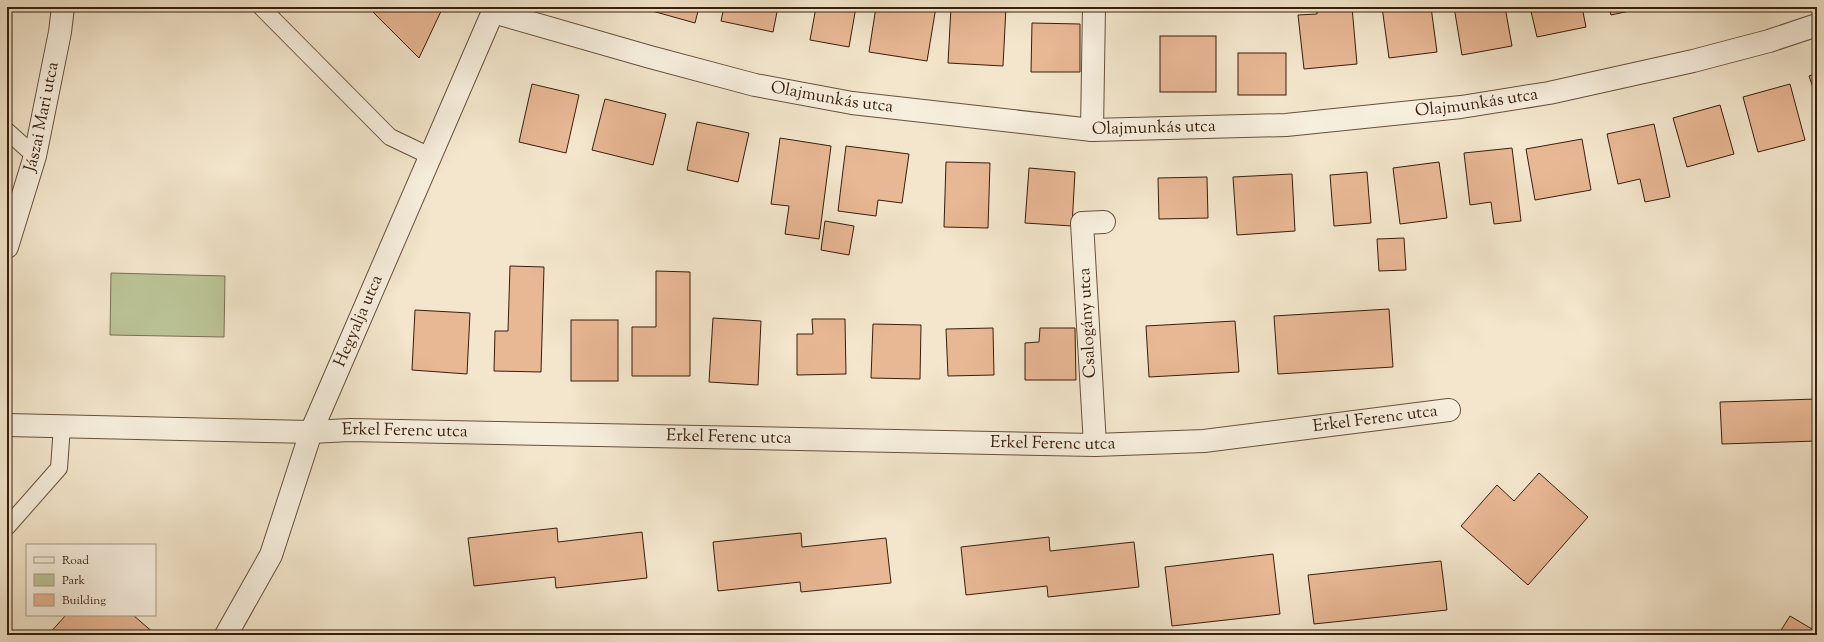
<svg xmlns="http://www.w3.org/2000/svg" width="1824" height="642" font-family="'Sorts Mill Goudy',serif">
<style>
.green{fill:#bbc497;stroke:#7a7152}
.building{fill:#e8b794;stroke:#381e0c}
.lines{fill:none;stroke-linecap:round;stroke-linejoin:round}
.lane-casing{stroke:#67503c;stroke-width:18}
.street-casing{stroke:#67503c;stroke-width:24}
.lane{stroke:#f7efde;stroke-width:16}
.street{stroke:#f7efde;stroke-width:22}
.labels{text-anchor:middle;dominant-baseline:central;stroke-width:3.5;stroke-linejoin:round;paint-order:stroke}
.street-label{font-size:17px;fill:#381e0c;stroke:#f7efde}
</style>
<rect width="100%" height="100%" fill="#f3e6cc"/>
<filter id="stains"><feTurbulence type="fractalNoise" baseFrequency=".005" numOctaves="4"/><feColorMatrix values="0 0 0 0 .2 0 0 0 0 .09 0 0 0 0 .02 0 0 0 .5 -.17"/></filter>
<radialGradient id="worn" r=".72"><stop offset=".6" stop-color="#630" stop-opacity="0"/><stop offset="1" stop-color="#630" stop-opacity=".3"/></radialGradient>
<path class="green" d="M111,273l114,3 -1,61 -114,-2z"/>
<g class="building">
<path d="M368,7h75l-24,51z"/>
<path d="M638,7h61l-4,16z"/>
<path d="M724,7h54l-5,25 -52,-11z"/>
<path d="M816,7h40l-7,40 -39,-7z"/>
<path d="M876,7h60l-9,54 -58,-9z"/>
<path d="M951,7h55l-3,59 -55,-3z"/>
<path d="M1317,7h35l5,57 -53,5 -6,-54 19,-1z"/>
<path d="M1382,7h49l6,45 -48,6z"/>
<path d="M1454,7h51l7,39 -50,9z"/>
<path d="M1530,7h52l4,20 -49,10z"/>
<path d="M1609,7h39l-37,8z"/>
<path d="M1032,23l48,1v48h-49z"/>
<rect x="1160" y="36" width="56" height="56"/>
<rect x="1238" y="53" width="48" height="42"/>
<path d="M1817,73v26l-8,-23z"/>
<path d="M532,84l47,11 -13,58 -47,-11z"/>
<path d="M1790,84l15,56 -47,12 -15,-55z"/>
<path d="M605,99l61,15 -13,51 -61,-15z"/>
<path d="M1720,105l14,49 -47,13 -14,-49z"/>
<path d="M697,122l52,11 -11,49 -51,-12z"/>
<path d="M1654,124l16,73 -25,5 -5,-23 -22,5 -11,-50z"/>
<path d="M780,138l51,8 -12,93 -34,-5 4,-28 -18,-2z"/>
<path d="M1582,139l9,51 -56,10 -9,-51z"/>
<path d="M846,146l63,8 -7,49 -24,-3 -2,16 -38,-5z"/>
<path d="M1512,148l9,73 -27,3 -3,-22 -21,3 -6,-52z"/>
<path d="M946,162l44,1 -2,65 -44,-1z"/>
<path d="M1439,162l8,56 -47,6 -7,-56z"/>
<path d="M1029,168l46,4 -3,54 -47,-3z"/>
<path d="M1367,172l4,51 -37,3 -4,-51z"/>
<path d="M1292,174l3,57 -58,4 -4,-58z"/>
<path d="M1207,177l1,41 -49,1 -1,-41z"/>
<path d="M825,221l29,5 -5,29 -28,-5z"/>
<path d="M1404,238l2,32 -27,1 -2,-32z"/>
<path d="M510,266l34,1 -3,105 -47,-1 1,-40h13z"/>
<path d="M656,271l34,1v104h-58v-49h24z"/>
<path d="M1389,309l4,58 -115,7 -4,-58z"/>
<path d="M415,310l55,3 -3,61 -55,-4z"/>
<path d="M713,318l48,3 -3,64 -49,-3z"/>
<path d="M812,319h33l1,55 -49,1v-41h16z"/>
<rect x="571" y="320" width="47" height="61"/>
<path d="M1235,321l4,51 -90,5 -3,-51z"/>
<path d="M873,324l48,1 -1,54 -49,-1z"/>
<path d="M993,328l1,47 -46,1 -2,-47z"/>
<path d="M1040,328h35l1,52h-51v-37l14,-1z"/>
<path d="M1817,399v42l-95,3 -2,-42z"/>
<path d="M1539,473l49,44 -60,68 -67,-59 36,-41 17,16z"/>
<path d="M557,528l1,14 84,-10 5,46 -91,10 -1,-11 -81,9 -6,-48z"/>
<path d="M801,533l1,14 84,-9 5,45 -90,9 -1,-10 -82,9 -5,-49z"/>
<path d="M1049,537l1,14 84,-9 5,45 -91,10 -1,-11 -81,9 -5,-48z"/>
<path d="M1273,554l7,60 -108,12 -7,-59z"/>
<path d="M1441,561l6,49 -133,14 -6,-49z"/>
<path d="M66,615h67l22,19 -107,1z"/>
<path d="M1790,616l27,16v3h-39z"/>
</g>
<g class="lines">
<defs>
<g id="lane">
<path d="M261,7l129,130 40,19"/>
<path d="M7,131l28,25"/>
<path d="M7,527l52,-59 3,-42"/>
</g>
<g id="street">
<path id="s1" d="M493,12l157,45 105,28 97,18 240,27 194,-5 175,-18 88,-14 144,-32 76,-20 48,-16"/>
<path d="M1092,130l2,-123"/>
<path id="s2" d="M7,247l28,-91 25,-124 3,-25"/>
<path id="s3" d="M7,425l304,7 39,-2 745,15 109,-4 245,-31"/>
<path d="M1095,445l-13,-222 22,-1"/>
<path id="s4" d="M226,635l45,-80 40,-123 184,-425"/>
</g>
</defs>
<use href="#lane" class="lane-casing"/>
<use href="#street" class="street-casing"/>
<use href="#lane" class="lane"/>
<use href="#street" class="street"/>
</g>
<g class="labels">
<g class="street-label">
<text stroke="none"><textPath href="#s1" startOffset="350">Olajmunkás utca</textPath></text>
<text stroke="none"><textPath href="#s1" startOffset="998">Olajmunkás utca</textPath></text>
<text stroke="none"><textPath href="#s2" startOffset="135">Jászai Mari utca</textPath></text>
<text stroke="none"><textPath href="#s1" startOffset="674">Olajmunkás utca</textPath></text>
<text stroke="none"><textPath href="#s4" startOffset="342">Hegyalja utca</textPath></text>
<text transform="translate(1088 323) rotate(-93)">Csalogány utca</text>
<text stroke="none"><textPath href="#s3" startOffset="1370">Erkel Ferenc utca</textPath></text>
<text stroke="none"><textPath href="#s3" startOffset="398">Erkel Ferenc utca</textPath></text>
<text stroke="none"><textPath href="#s3" startOffset="722">Erkel Ferenc utca</textPath></text>
<text stroke="none"><textPath href="#s3" startOffset="1046">Erkel Ferenc utca</textPath></text>
</g>
</g>
<rect width="1824" height="642" fill="none" stroke="#f3e6cc" stroke-width="24"/>
<rect x="8" y="8" width="1808" height="626" fill="none" stroke="#381e0c" stroke-width="2"/>
<rect x="12" y="12" width="1800" height="618" fill="none" stroke="#381e0c"/>
<rect x="26" y="544" width="130" height="72" fill="#f7efde" stroke="#ab9b8a"/>
<rect x="34" y="557" width="20" height="6" fill="#f7efde" stroke="#ab9b8a"/>
<text x="62" y="564" font-size="12" fill="#381e0c">Road</text>
<rect x="34" y="574" width="20" height="12" fill="#bbc497" stroke="#ab9b8a"/>
<text x="62" y="584" font-size="12" fill="#381e0c">Park</text>
<rect x="34" y="594" width="20" height="12" fill="#e8b794" stroke="#ab9b8a"/>
<text x="62" y="604" font-size="12" fill="#381e0c">Building</text>
<rect width="100%" height="100%" filter="url(#stains)"/>
<rect width="100%" height="100%" fill="url(#worn)"/>
</svg>
